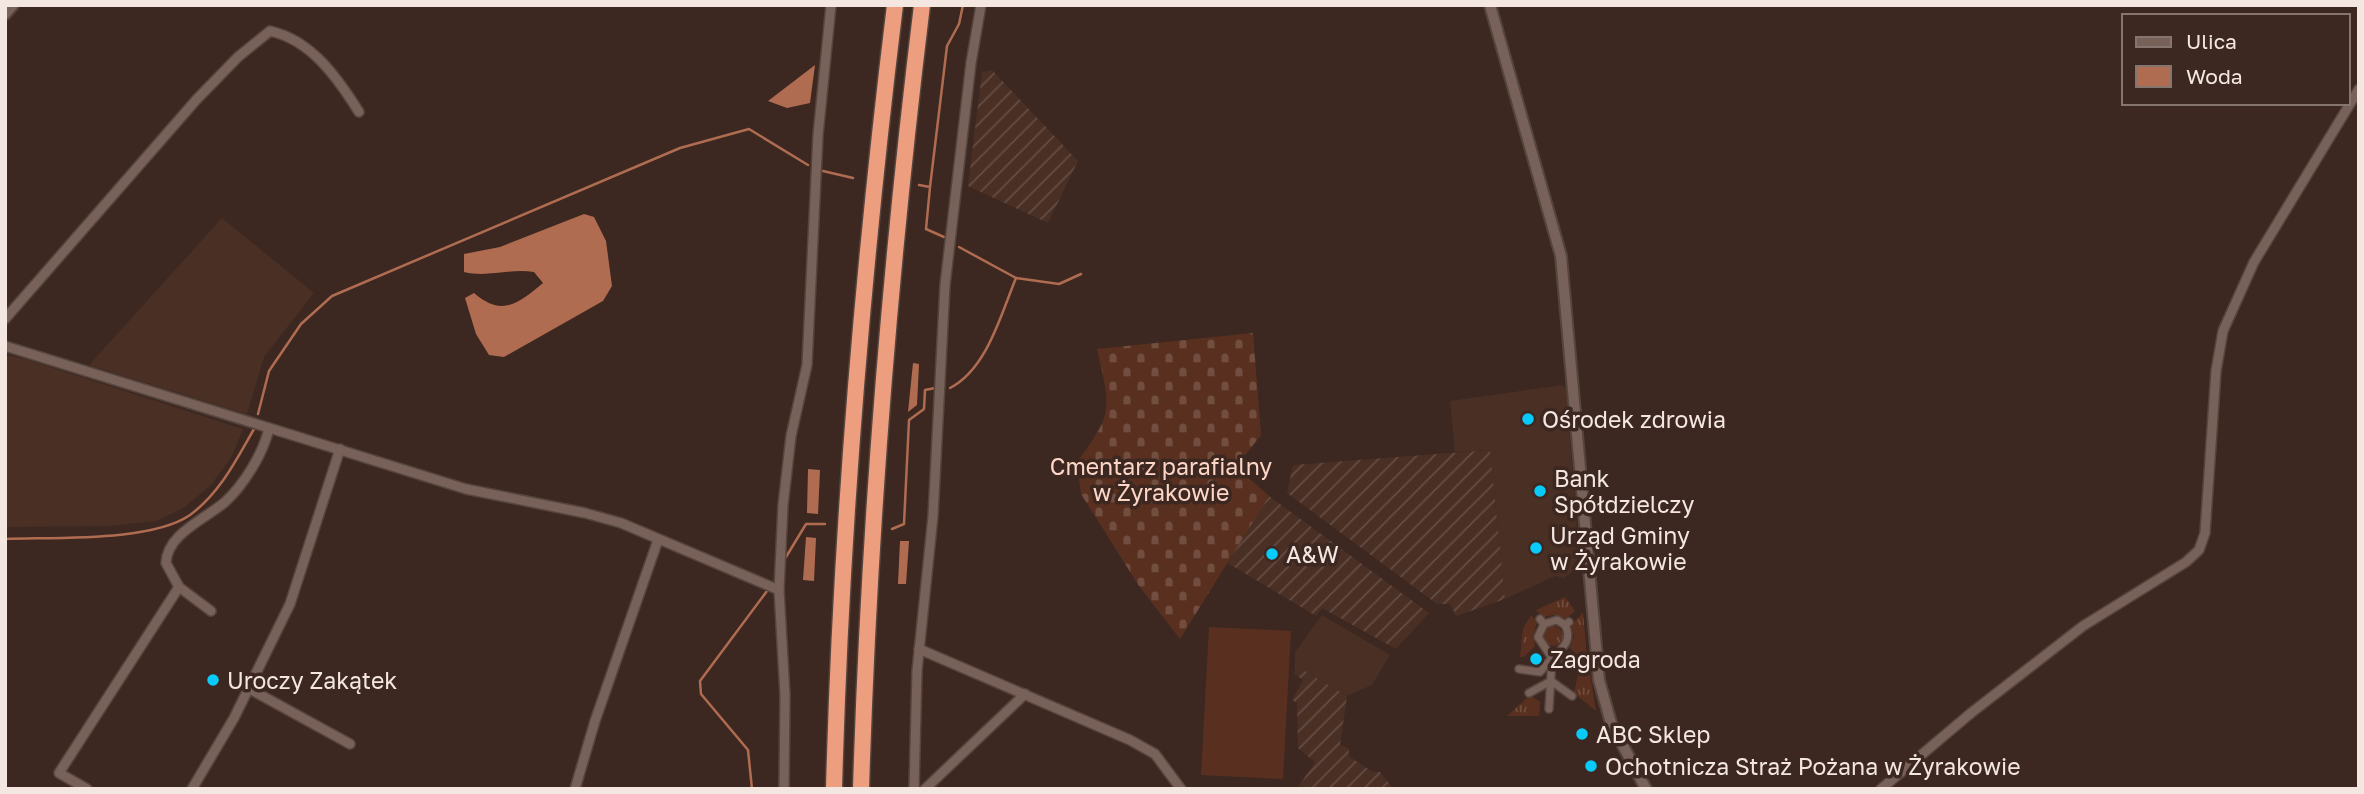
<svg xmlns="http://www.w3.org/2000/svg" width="2364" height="794" font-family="'Golos Text',sans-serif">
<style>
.built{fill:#4a2f24}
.industrial{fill:url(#industrial-furrows)}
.grass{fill:url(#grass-tufts)}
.cemetery{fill:url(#cemetery-stones)}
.garden{fill:#59301f}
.water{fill:#b06c51}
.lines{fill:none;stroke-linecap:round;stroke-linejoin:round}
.stream{stroke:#b06c51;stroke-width:2.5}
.pedestrian-casing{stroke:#55443e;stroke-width:10}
.minor-casing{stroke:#55443e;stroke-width:12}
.tertiary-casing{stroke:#55443e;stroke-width:14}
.motorway-casing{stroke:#55443e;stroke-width:19}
.pedestrian{stroke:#786158;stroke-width:7}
.minor{stroke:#786158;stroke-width:9}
.tertiary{stroke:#786158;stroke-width:10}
.motorway{stroke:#ec9e7f;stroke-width:16}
.poi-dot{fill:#08cbf9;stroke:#3c2821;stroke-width:2.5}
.labels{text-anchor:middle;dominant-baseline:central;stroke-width:7;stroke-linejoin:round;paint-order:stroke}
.poi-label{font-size:23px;fill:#f4e6e1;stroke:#3c2821;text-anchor:start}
.park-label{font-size:23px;fill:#fed6c6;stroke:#3c2821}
</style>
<defs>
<pattern id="industrial-furrows" width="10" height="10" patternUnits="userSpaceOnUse" patternTransform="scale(1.75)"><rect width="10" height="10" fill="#4a2f24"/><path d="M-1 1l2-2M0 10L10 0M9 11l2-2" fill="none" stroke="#654d44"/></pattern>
<pattern id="grass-tufts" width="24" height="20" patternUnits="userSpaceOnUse" patternTransform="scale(1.75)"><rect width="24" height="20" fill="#59301f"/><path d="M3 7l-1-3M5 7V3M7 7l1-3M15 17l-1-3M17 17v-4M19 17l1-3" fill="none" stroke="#714e3f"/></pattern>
<pattern id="cemetery-stones" width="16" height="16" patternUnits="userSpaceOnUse" patternTransform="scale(1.75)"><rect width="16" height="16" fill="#59301f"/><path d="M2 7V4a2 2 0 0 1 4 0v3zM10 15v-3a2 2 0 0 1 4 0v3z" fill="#714e3f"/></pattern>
</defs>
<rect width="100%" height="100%" fill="#3c2821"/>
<g class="built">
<path d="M222,218l92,75 -50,64 -17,57 -158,-49z"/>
<path d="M5,355l20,4 218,70 -12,29 -21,28 -28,23 -26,12 -47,5 -104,1z"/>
<path d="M1562,385l4,3 14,178 -16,12 -9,-2 -50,23 -15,-149 -35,2 -5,-51z"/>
<path d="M1322,615l68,40 -18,30 -25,11 -52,-31v-13z"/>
</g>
<g class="industrial">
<path d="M992,70l86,91 -30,62 -80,-37 14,-114z"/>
<path d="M1490,450l15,149 -49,17 -6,-12h-13l-150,-111 6,-28z"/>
<path d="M1269,496l160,117 -33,36 -74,-41 -6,8 -90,-54z"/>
<path d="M1295,665l52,31 -7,49 8,3 2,9 23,15h7l13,16 -96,1 18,-27 -17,-14 -1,-45 -5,-3 11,-20 -9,-6z"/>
</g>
<g class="grass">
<path d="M1565,597l10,14 -9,8 -13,-4 -10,2 -7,-7z"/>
<path d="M1583,613l4,45 -7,1 -10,-11 4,-11 -3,-12z"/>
<path d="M1531,615l6,7 -4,14 2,10 -11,11h-4l3,-28z"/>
<circle cx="1553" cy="636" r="10"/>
<path d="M1588,663l8,48 -22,-18 6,-28z"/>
<path d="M1530,695l10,7 -1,14h-32z"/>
</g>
<path class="cemetery" d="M1253,333l8,102 -25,32 33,29 -89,143 -41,-53 -58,-92 -4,-32c38,-50 33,-55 20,-113z"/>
<path class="garden" d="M1209,627l82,4 -8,148 -82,-4z"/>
<g class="water">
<path d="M815,65l-5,38 -23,5 -19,-7z"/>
<path d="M584,214l10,3 12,24 6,45 -9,15 -99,56 -15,-2 -13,-21 -11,-36 9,-5c28,24 44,11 69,-10l-9,-11c-24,-4 -46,6 -70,0v-18l36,-7z"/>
<path d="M913,363l6,1 -2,41 -9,7z"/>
<path d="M808,469l12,1 -2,44 -11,-1z"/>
<path d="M806,537l10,1 -2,43 -11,-1z"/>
<path d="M900,541h9l-3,43h-8z"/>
</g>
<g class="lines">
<g class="stream">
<path d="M823,171l30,7"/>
<path d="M919,185l11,2 -4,42 18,8"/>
<path d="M930,187l17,-141 12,-22 4,-19"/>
<path d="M959,247l57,31 43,6 22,-10"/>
<path d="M950,388c37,-19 51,-74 66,-110"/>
<path d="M258,414l11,-43 32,-47 31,-28 348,-148 69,-19 59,36"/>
<path d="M892,529l12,-5 5,-104 15,-11 1,-19 10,-2"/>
<path d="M5,539c49,-2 146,3 185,-24 30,-22 46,-55 64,-86"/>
<path d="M786,557l20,-33h19"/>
<path d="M752,789l-4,-39 -47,-56 -1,-13 67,-90"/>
</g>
<defs>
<g id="pedestrian">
<path d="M1540,619l4,5 13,-4 8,5 4,-3"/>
<path d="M1544,624l-6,13 14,21 -3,51"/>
<path d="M1552,658c11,-10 21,-18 13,-33"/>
<path d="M1519,669l21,3 12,-14 28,4"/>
<path d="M1529,693l22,-12 21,15"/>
</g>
<g id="minor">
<path d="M5,319l192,-220 41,-42 32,-26c41,9 67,46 89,81"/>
<path d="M5,346l461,143 119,24 36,10 158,67"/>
<path d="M179,587l32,24"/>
<path d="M919,649l211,91 25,14 26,35"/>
<path d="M248,688l102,56"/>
<path d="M87,789l-28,-16 120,-186 -13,-24c1,-29 39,-44 59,-61 19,-17 39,-50 44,-74"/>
<path d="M192,789l42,-71 56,-114 50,-155"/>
<path d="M575,789l20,-68 63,-181"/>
<path d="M784,789l1,-94 -6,-105 4,-85 8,-69 16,-71 11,-230 13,-130"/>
<path d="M914,789l3,-118 16,-155 12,-231 26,-222 10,-58"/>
<path d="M925,789l100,-95"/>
<path d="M1881,789l90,-76 112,-87 103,-64 13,-12 6,-17 11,-162 7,-40 31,-69 105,-173"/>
</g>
<g id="tertiary">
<path d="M1490,5l71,251 38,424 12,43 35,66"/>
<path d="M5,14l8,-9"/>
</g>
<g id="motorway">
<path d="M834,789c7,-263 29,-523 61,-784"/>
<path d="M861,789c8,-263 29,-523 61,-784"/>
</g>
</defs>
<use href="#pedestrian" class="pedestrian-casing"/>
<use href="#minor" class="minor-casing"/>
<use href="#tertiary" class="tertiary-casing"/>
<use href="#motorway" class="motorway-casing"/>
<use href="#pedestrian" class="pedestrian"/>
<use href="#minor" class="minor"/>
<use href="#tertiary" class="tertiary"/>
<use href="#motorway" class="motorway"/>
</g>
<g class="poi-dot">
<circle cx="1528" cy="419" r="7"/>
<circle cx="1540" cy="491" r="7"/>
<circle cx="1536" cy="548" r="7"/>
<circle cx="1272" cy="554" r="7"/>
<circle cx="1536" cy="659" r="7"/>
<circle cx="213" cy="680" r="7"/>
<circle cx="1582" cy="734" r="7"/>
<circle cx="1591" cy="766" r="7"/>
</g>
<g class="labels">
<g class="poi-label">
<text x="1542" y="419">Ośrodek zdrowia</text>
<text x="1554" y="478">Bank<tspan x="1554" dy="26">Spółdzielczy</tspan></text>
<text x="1550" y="535">Urząd Gminy<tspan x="1550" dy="26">w Żyrakowie</tspan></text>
<text x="1286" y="554">A&amp;W</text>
<text x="1550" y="659">Zagroda</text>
<text x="227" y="680">Uroczy Zakątek</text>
<text x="1596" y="734">ABC Sklep</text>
<text x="1605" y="766">Ochotnicza Straż Pożana w Żyrakowie</text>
</g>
<g class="park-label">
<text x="1161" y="466">Cmentarz parafialny<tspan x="1161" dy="26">w Żyrakowie</tspan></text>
</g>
</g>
<rect width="2364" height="794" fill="none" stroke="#f4e6e1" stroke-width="14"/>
<rect x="2122" y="14" width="228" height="91" fill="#3c2821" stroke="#86746e" stroke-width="2"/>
<rect x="2136" y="37" width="35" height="10" fill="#786158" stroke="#86746e" stroke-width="2"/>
<text x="2186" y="49" font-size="21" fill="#f4e6e1">Ulica</text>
<rect x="2136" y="66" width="35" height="21" fill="#b06c51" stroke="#86746e" stroke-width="2"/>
<text x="2186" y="84" font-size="21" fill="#f4e6e1">Woda</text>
</svg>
